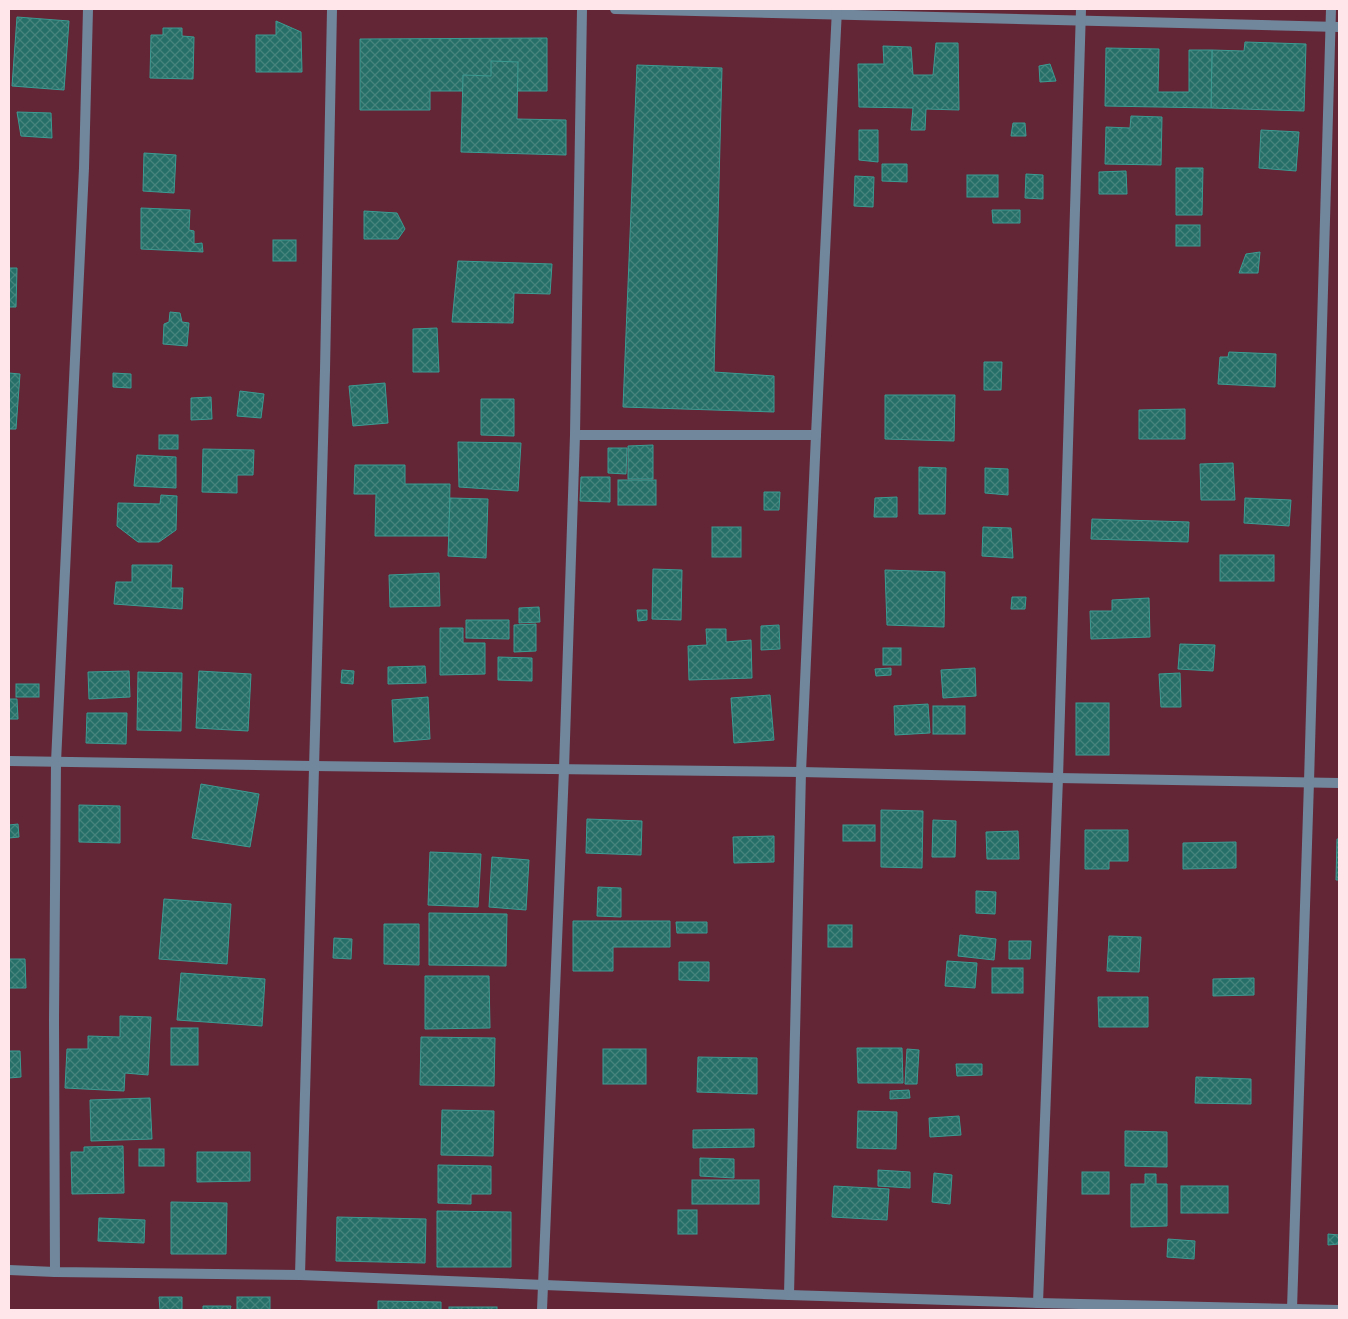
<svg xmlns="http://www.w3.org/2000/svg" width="1348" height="1319" font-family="Bitter,serif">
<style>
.building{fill:url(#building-cross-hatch);stroke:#3c9b92}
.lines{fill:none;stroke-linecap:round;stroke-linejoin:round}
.minor{stroke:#71879c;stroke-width:10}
</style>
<defs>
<pattern id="building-cross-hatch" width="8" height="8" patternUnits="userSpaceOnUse" patternTransform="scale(1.25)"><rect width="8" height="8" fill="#266f68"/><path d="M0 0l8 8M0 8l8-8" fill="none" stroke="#47847e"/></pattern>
</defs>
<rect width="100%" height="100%" fill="#632636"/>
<g class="building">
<path d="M17,17l52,4 -5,69 -52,-4z"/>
<path d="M276,21l25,11 1,40h-46v-37h20z"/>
<path d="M163,28h19v8l12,1 -1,42 -43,-1 1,-43h12z"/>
<path d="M547,38v53h-117v19h-70v-71z"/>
<path d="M1245,42l61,2 -2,67 -93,-3 1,-58 32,1z"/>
<path d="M936,43h22l1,67 -33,-1 -1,21h-14l2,-22 -54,-1 -1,-43h26l-1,-18 28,1 2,28h20z"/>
<path d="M1106,48l53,1 -1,43h31v-42h23l-1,58 -106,-2z"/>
<path d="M491,61l27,1 -1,57 49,1v35l-105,-3 2,-77 28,1z"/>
<path d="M1050,64l6,17 -16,1 -1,-16z"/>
<path d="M637,65l85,3 -8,304 60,4v36l-151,-5z"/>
<path d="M17,112l34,1 1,25 -31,-2z"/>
<path d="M1131,116l31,1 -1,48 -56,-1 1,-37 24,1z"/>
<path d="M1013,123h12l1,13h-15z"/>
<path d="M859,130h19v32l-19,-2z"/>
<path d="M1261,130l38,2 -3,39 -37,-3z"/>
<path d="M144,153l32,2 -2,38 -31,-2z"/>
<path d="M882,164h25v18l-25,-1z"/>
<path d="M1176,168h27l-1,47h-26z"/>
<path d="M1126,171l1,23h-28v-22z"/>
<path d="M1026,174l17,1v24l-18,-1z"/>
<rect x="967" y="175" width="31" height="22"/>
<path d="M855,176l19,1 -1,30 -19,-1z"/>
<path d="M141,208l49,2 -1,20 5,1v13l8,-1 1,9 -62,-3z"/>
<path d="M992,210h28v13h-27z"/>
<path d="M364,211l33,2 8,16 -7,10h-34z"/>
<rect x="1176" y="225" width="24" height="21"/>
<rect x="273" y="240" width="23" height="21"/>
<path d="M1260,252l-2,21h-19l7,-19z"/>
<path d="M458,261l94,3 -2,30 -36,-1 -1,30 -61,-1z"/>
<path d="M9,268h8l-1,39h-7z"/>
<path d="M170,312l10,1 2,9 7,1 -2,23 -24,-2 1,-20 5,-2z"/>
<path d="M437,328l2,44h-26v-43z"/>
<path d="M1229,352l47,2 -1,33 -57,-3 2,-27h8z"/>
<path d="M984,362h18l-1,28h-17z"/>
<path d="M9,373l11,1 -4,55h-7z"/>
<path d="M113,373l18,1v14l-18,-1z"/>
<path d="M385,383l3,40 -35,3 -4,-40z"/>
<path d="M240,391l24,3 -3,24 -24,-2z"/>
<path d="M885,395h70l-1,46 -69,-2z"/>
<path d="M211,397l1,22 -21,1v-22z"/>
<path d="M481,399h33v37l-33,-1z"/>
<path d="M1185,409v30h-46v-29z"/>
<rect x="159" y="435" width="19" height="14"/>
<path d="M458,442l63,1 -3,48 -59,-4z"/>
<path d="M653,445v34h-25v-33z"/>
<path d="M608,448h19l-1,26 -18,-1z"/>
<path d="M203,449l51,1 -1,25h-16v18l-35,-1z"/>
<path d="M137,455l39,2v31l-42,-2z"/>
<path d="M1233,463l2,37h-34l-1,-36z"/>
<path d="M355,465h50v19h45l-1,52h-74l1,-42h-22z"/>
<path d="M919,467l27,1 -1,46h-26z"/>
<path d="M985,468l23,1v26l-23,-2z"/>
<path d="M581,477h29v25l-30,-1z"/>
<rect x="618" y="480" width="38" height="25"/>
<path d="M764,492h16l-1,18h-15z"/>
<path d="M161,495l16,1 -1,34 -17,12h-21l-21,-16 1,-23 42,1z"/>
<path d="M897,497v20h-23l1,-19z"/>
<path d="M450,498l38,1 -2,59 -38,-2z"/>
<path d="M1245,498l46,2 -2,26 -45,-3z"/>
<path d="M1092,519l97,3 -1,20 -97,-3z"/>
<rect x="712" y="527" width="29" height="30"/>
<path d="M983,527l28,1 2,30 -31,-2z"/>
<rect x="1220" y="555" width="54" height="26"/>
<path d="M132,565h40l-1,23h12l-1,21 -68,-5 2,-22h16z"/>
<path d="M653,569l29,1 -1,50 -29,-1z"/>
<path d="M885,570l60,2 -1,55 -57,-2z"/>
<path d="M439,573l1,33 -50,1 -1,-32z"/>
<path d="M1012,597h14l-1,12h-14z"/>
<path d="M1149,598l1,39 -59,2 -1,-28h22v-11z"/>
<path d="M539,607l1,15 -21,1v-15z"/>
<path d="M637,610h10v10l-9,1z"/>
<path d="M466,620h43v19l-43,-1z"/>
<path d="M536,624v27l-22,1v-27z"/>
<path d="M779,625l1,24 -19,1v-24z"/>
<path d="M440,628h23v15h22v31l-45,1z"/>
<path d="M706,629h20v13l25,-2 1,38 -63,2 -1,-34 19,-1z"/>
<path d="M1180,644l35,1 -2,26 -35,-2z"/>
<rect x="883" y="648" width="18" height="17"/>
<path d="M498,657l34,1v23l-34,-1z"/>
<path d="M425,666l1,17 -38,1v-17z"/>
<path d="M891,668v7l-15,1 -1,-7z"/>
<path d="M975,668l1,28 -33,2 -2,-28z"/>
<path d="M342,670l12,1 -1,13 -12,-1z"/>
<path d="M129,671l1,26 -41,2 -1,-27z"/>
<path d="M199,671l52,3 -3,57 -52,-3z"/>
<path d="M138,672l44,1 -1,58 -44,-1z"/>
<path d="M1180,673l1,34h-20l-2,-33z"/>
<rect x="16" y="684" width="23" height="13"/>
<path d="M770,695l4,45 -40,3 -3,-45z"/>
<path d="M428,697l2,42 -36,3 -2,-42z"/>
<path d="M9,699h8l1,20h-9z"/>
<rect x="1076" y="703" width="33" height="52"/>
<path d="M928,704l2,29 -35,2 -1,-29z"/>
<rect x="933" y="706" width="32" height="28"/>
<path d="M87,713h40l-1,31 -40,-1z"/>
<path d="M201,784l58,10 -9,53 -58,-9z"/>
<path d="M79,805l41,1v37l-41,-1z"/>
<path d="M881,810l42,1 -1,57 -41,-1z"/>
<path d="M587,819l55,2 -1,34 -55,-2z"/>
<path d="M933,820l23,1 -1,36h-23z"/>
<path d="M18,824l1,13 -10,1v-13z"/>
<rect x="843" y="825" width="32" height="16"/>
<path d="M1085,830h43v31h-19v8h-24z"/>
<path d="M1018,831l1,28h-32l-1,-27z"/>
<path d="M774,836v26l-40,1 -1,-26z"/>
<path d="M1337,839h2v41h-3z"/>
<path d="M1236,842v26l-53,1v-26z"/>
<path d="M430,852l51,2 -3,53 -50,-2z"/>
<path d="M492,857l37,3 -3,50 -37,-3z"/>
<path d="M598,887l23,1v29l-24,-1z"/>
<path d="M976,891l20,1 -1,22 -19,-1z"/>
<path d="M164,899l67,5 -4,60 -68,-5z"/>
<path d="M429,913l78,1 -1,52 -77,-1z"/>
<path d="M573,921h97v26h-57v24h-40z"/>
<path d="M676,922h31v11h-30z"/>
<path d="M384,924h35v41l-35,-1z"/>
<rect x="828" y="925" width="24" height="22"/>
<path d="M960,935l36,4 -2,21 -36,-4z"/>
<path d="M1109,936l32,1 -2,35 -32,-1z"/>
<path d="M334,938l18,1 -1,20 -18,-1z"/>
<path d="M1009,941h22l-1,18h-21z"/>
<path d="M9,959h16l1,29h-17z"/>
<path d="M947,961l30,2 -2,25 -30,-2z"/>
<path d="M679,962h30v19l-30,-1z"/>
<rect x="992" y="968" width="31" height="25"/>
<path d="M181,973l84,6 -3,47 -85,-6z"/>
<path d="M425,976h64l1,52 -65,1z"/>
<path d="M1254,978v17l-41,1v-17z"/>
<path d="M1098,997h50v30h-49z"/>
<path d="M120,1016l31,1 -3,58 -23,-2 -1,18 -59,-3 2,-39h21v-13l32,1z"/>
<rect x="171" y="1028" width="27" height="37"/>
<path d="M421,1037l74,1 -1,48 -74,-1z"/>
<path d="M857,1048h45l1,35h-45z"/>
<rect x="603" y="1049" width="43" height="35"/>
<path d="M907,1049l12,1 -2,34h-12z"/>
<path d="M9,1051h11l1,26 -12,1z"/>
<path d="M698,1057l59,1v36l-60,-2z"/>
<path d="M956,1064h26v11l-25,1z"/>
<path d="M1196,1077l55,2v25l-56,-1z"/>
<path d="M909,1090l1,8 -20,1v-8z"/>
<path d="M150,1098l2,41 -61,2 -1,-41z"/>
<path d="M442,1110l52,1 -1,45 -52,-1z"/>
<path d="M858,1111l39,1 -1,37 -39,-1z"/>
<path d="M959,1116l2,19 -31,2 -1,-19z"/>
<path d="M754,1129v18l-61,1v-18z"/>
<path d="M1125,1131l42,1v35l-42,-1z"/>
<path d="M123,1146l1,47 -52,1 -1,-42h13v-5z"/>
<rect x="139" y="1149" width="25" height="17"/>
<path d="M197,1152h53v29l-53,1z"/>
<path d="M700,1158l34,1v19l-34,-2z"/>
<path d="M438,1165l53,1v28h-20v10l-33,-1z"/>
<path d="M878,1170l32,2v16l-32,-2z"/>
<rect x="1082" y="1172" width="27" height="22"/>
<path d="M934,1173l18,2 -2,29 -18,-2z"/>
<path d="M1145,1174h11v10h11v42l-36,1v-43h14z"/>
<rect x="692" y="1180" width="67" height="24"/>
<path d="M834,1186l55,3 -2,31 -55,-3z"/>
<rect x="1181" y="1186" width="47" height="27"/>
<path d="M171,1202l56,1 -1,51h-55z"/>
<rect x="678" y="1210" width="19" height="24"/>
<path d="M437,1211l74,1v55h-74z"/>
<path d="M337,1217l89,2 -1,44 -89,-2z"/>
<path d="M99,1218l46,2 -1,23 -46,-2z"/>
<path d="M1328,1234l11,1v9l-11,1z"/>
<path d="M1168,1239l27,2 -1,18 -27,-2z"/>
<path d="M159,1297h23v13h-22z"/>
<rect x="237" y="1297" width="33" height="13"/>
<path d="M378,1301l63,1v8h-63z"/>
<path d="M203,1306h28l-1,4h-27z"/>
<rect x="449" y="1307" width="48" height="3"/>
</g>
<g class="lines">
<g class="minor">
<path d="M615,9l724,18"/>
<path d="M575,435h241"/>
<path d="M9,761l304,5 488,6 257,6 281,5"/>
<path d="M9,1270l46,2 245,3 489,20 249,8 301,7"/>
<path d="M55,1272l-1,-252 2,-258 28,-594 4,-159"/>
<path d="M300,1275l25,-905 7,-361"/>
<path d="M789,1295l12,-523 15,-337 21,-426"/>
<path d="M1038,1303l20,-525 23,-769"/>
<path d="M1292,1309l17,-527 22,-773"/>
<path d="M542,1310l22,-541 11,-334 7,-426"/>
</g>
</g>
<rect width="1348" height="1319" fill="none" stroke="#fee6ea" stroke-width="20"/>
</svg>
